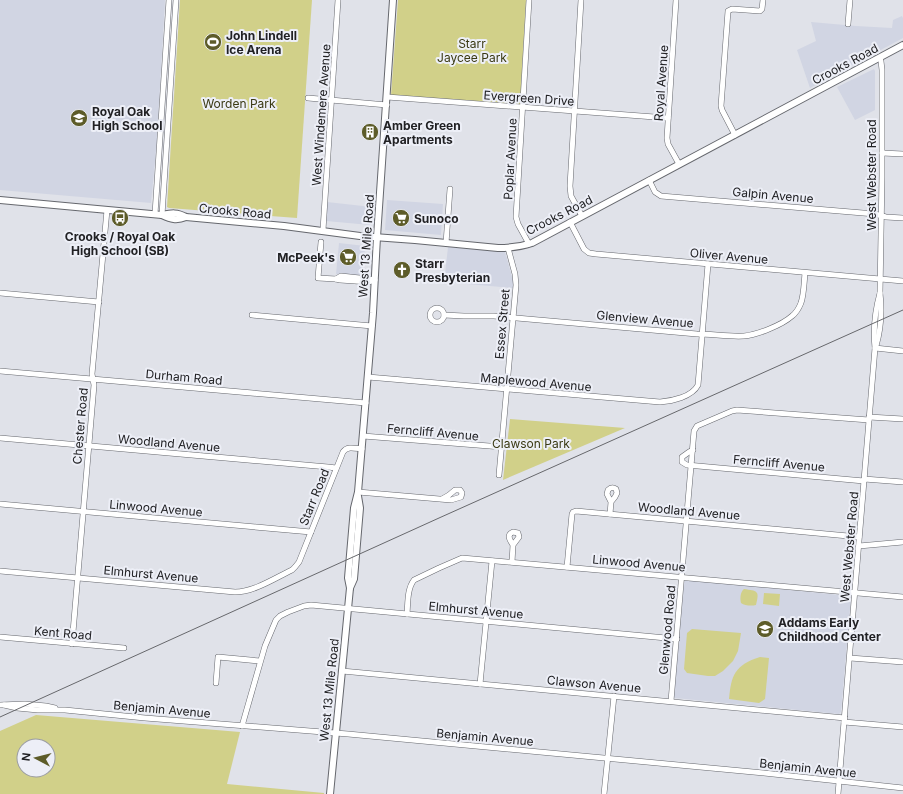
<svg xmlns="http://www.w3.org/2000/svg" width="903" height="794" font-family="Inter,sans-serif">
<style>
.built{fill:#d1d5e3}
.green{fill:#d1d089;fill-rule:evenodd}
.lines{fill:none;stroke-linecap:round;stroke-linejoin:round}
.minor-casing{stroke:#65676d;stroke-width:6}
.major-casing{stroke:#65676d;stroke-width:8}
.minor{stroke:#fff;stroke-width:5}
.major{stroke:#fff;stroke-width:6}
.rail{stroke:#67686c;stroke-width:1}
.labels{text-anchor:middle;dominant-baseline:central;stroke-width:4;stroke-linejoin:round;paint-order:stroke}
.poi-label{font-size:12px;font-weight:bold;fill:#212124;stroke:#edeff7;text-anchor:start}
.park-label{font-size:12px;fill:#3a3913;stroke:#edeff7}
.street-label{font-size:12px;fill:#212124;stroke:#edeff7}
</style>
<rect width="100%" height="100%" fill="#e0e2e9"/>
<g class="built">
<path d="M0,0h165l-8,141 -6,62 -151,-13z"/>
<path d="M902,16l1,2v20l-93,50 -13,-38 19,-9 -5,-19 45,4 36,2 1,-8z"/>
<path d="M874,69l1,2v39l-20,10 -18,-33z"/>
<path d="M387,200l56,4 -2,31 -56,-5z"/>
<path d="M327,202l45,5 -2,18 -44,-4z"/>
<path d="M339,243l26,3 -2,30 -27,-2z"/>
<path d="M448,247l57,5 8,28v8l-69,-6z"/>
<path d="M688,580l162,16 1,2 -10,114 -2,2 -164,-16 -1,-1 10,-114 1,-2z"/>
</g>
<g class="green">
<path d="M180,0h132l-15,218 -128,-10 -2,-1z"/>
<path d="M398,0h128l-6,104 -129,-9z"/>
<path d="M510,419l115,9 -122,52z"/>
<path d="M744,589c13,2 16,1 12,16 -4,1 -11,1 -15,-2 -1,-4 -1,-11 3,-14z"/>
<path d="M764,593l16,1 -1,12 -16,-2z"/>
<path d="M692,629l49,4 -3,18 -5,10 -10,10 -8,5h-7l-21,-3 -3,-4 3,-36z"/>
<path d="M760,657l9,1 -4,41 -6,4 -30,-4c2,-24 6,-34 31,-42z"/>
<path d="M36,715l204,17 -13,52 97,9v1h-324v-63zM24,746h24v24h-24z"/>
</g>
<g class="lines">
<defs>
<g id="minor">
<path d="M581,0l-11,186 1,10 11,20"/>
<path d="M676,0l-9,138 1,6 11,20"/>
<path d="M848,24l2,-24"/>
<path d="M387,97l281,21"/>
<path d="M308,98l79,7"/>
<path d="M735,135l-13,-25 -1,-4 7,-95 4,-2 28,2 2,-2 1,-9"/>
<path d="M882,153l21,1"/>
<path d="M649,180l6,12 6,4 214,18 11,3 17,1"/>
<path d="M155,214l14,-214"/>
<path d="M162,215l14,-215"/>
<path d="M570,222l14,27 5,4 7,1 307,27"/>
<path d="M323,230l15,-230"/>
<path d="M321,242l-3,36 18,1 4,1 29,2 6,-2"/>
<path d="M446,243l4,-54"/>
<path d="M529,244l-11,-20 -2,-7 13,-217"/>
<path d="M336,279l5,-3 28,3 5,1"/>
<path d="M0,293l99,9"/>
<circle cx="437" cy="315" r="7"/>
<path d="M252,315l120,11"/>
<path d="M444,315l20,1h30l203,18c15,0 32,3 47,2 13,-1 38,-11 48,-20 4,-3 7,-8 9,-13 3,-9 3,-20 4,-30"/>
<path d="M876,346c5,-17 6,-36 4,-53l2,-117v-106l-1,-9 -1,-3"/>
<path d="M875,348l28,3"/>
<path d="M0,371l366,32"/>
<path d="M368,377l292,25c12,-1 32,-5 38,-17l10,-121"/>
<path d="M869,417l34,2"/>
<path d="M363,436l139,11"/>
<path d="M0,438l328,29 8,1"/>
<path d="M693,450l-4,2 -7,5v5l5,3 177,16"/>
<path d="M499,475l17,-190 -1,-11 -7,-26"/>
<path d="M864,479l39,3"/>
<path d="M358,492l93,8 10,-3 1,-4 -2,-3h-5l-6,5 -7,4"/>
<path d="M0,504l311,28"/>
<path d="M610,514l1,-12 4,-5 2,-4 -1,-4c-3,-2 -5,-2 -8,1l-1,4 4,8"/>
<path d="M859,546l44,-4"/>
<path d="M512,562l1,-17 6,-8 -1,-4 -5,-1c-7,3 -3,8 0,13"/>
<path d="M567,567l5,-53 1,-2 3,-1 283,26"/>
<path d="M0,571l235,21c19,0 40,-14 57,-22l3,-3 4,-5 44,-110c4,-6 11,-4 19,-3"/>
<path d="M407,614c1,-11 0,-25 7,-34l25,-12 23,-10 441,39"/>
<path d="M0,637l124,11"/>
<path d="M72,644l22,-259 -2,-11 15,-164"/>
<path d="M850,658l53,4"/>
<path d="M342,671l503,47"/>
<path d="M216,683l2,-26 42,4"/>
<path d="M480,684l12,-123"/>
<path d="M671,701l23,-270 3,-5 35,-15 5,-1 132,10"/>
<path d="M0,705l25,-1 21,2 9,2"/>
<path d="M4,705l13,3 21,2h27l80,8 203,16 416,39 139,15"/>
<path d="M844,722l59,5"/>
<path d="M242,726l23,-80 11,-26 4,-4 8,-4 16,-6 7,-1 366,34"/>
<path d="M604,794l10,-98"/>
<path d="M838,794l37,-446c-2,-19 0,-37 5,-55"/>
</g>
<g id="major">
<path d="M0,200l162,15c10,-2 15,-3 24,2l98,9 76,10 55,4 83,8c12,0 22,-1 34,-5l371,-198"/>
<path d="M162,215c9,4 14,6 24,2"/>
<path d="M350,588l-2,-10 6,-70 4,-16 15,-179 4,-76 16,-237"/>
<path d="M330,794l20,-206 4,-9 6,-71 -2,-12"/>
</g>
</defs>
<use href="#minor" class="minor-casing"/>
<use href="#major" class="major-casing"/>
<use href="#minor" class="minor"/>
<use href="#major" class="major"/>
<path class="rail" d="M0,717l439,-199 464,-208"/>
</g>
<defs>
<symbol id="stadium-disc" viewBox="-11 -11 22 22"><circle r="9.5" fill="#5d5c29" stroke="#edeff7"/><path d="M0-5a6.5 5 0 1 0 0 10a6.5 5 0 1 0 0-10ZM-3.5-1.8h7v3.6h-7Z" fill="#fff"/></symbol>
<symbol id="school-disc" viewBox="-11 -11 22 22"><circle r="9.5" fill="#5d5c29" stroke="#edeff7"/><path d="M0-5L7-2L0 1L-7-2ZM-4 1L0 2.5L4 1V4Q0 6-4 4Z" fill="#fff"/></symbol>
<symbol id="building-disc" viewBox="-11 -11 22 22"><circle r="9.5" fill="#5d5c29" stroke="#edeff7"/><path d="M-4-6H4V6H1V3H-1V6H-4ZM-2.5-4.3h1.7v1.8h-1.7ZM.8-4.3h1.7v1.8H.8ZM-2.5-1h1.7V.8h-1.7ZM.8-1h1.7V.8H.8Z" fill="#fff"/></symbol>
<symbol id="bus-disc" viewBox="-11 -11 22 22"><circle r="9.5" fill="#5d5c29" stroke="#edeff7"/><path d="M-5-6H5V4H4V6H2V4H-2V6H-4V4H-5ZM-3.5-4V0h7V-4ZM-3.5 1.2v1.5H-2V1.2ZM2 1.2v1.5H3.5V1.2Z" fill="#fff"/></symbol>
<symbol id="supermarket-disc" viewBox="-11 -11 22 22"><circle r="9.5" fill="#5d5c29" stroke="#edeff7"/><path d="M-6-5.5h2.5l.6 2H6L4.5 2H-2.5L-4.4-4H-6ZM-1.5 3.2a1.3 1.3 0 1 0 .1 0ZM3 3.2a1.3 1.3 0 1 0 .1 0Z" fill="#fff"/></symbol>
<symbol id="church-disc" viewBox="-11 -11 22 22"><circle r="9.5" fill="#5d5c29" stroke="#edeff7"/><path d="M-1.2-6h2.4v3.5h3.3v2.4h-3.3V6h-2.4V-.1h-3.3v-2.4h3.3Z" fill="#fff"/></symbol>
</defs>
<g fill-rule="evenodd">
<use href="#stadium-disc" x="203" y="32" width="20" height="20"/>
<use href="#school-disc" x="69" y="108" width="20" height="20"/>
<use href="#building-disc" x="360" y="122" width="20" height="20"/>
<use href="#bus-disc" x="110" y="208" width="20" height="20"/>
<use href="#supermarket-disc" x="391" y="208" width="20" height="20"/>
<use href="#supermarket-disc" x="338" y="247" width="20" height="20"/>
<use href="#church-disc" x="392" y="260" width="20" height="20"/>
<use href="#school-disc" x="755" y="619" width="20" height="20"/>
</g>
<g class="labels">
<g class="poi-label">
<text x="226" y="35">John Lindell<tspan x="226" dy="14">Ice Arena</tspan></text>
<text x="92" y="111">Royal Oak<tspan x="92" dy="14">High School</tspan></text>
<text x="383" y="125">Amber Green<tspan x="383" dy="14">Apartments</tspan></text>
<text x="414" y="218">Sunoco</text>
<text x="120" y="236" text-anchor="middle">Crooks / Royal Oak<tspan x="120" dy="14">High School (SB)</tspan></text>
<text x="335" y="257" text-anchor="end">McPeek's</text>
<text x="415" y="263">Starr<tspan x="415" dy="14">Presbyterian</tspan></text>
<text x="778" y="622">Addams Early<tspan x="778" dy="14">Childhood Center</tspan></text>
</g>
<g class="park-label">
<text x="472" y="43">Starr<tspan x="472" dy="14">Jaycee Park</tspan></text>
<text x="239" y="103">Worden Park</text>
<text x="531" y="443">Clawson Park</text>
</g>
<g class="street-label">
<text transform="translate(845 64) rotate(-28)">Crooks Road</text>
<text transform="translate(661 83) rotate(-86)">Royal Avenue</text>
<text transform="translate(529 98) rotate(4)">Evergreen Drive</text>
<text transform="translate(321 115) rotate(-86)">West Windemere Avenue</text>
<text transform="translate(510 159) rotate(-87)">Poplar Avenue</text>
<text transform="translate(871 175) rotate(-90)">West Webster Road</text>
<text transform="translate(773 195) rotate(5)">Galpin Avenue</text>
<text transform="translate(235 211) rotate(5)">Crooks Road</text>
<text transform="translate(559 215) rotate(-27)">Crooks Road</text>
<text transform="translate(366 246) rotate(-86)">West 13 Mile Road</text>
<text transform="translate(729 256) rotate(5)">Oliver Avenue</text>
<text transform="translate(645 319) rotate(5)">Glenview Avenue</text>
<text transform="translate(502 324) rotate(-85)">Essex Street</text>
<text transform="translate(184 377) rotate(5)">Durham Road</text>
<text transform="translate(536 382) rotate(5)">Maplewood Avenue</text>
<text transform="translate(80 426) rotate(-85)">Chester Road</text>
<text transform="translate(433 432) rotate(5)">Ferncliff Avenue</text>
<text transform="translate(169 443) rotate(5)">Woodland Avenue</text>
<text transform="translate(779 463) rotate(5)">Ferncliff Avenue</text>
<text transform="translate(314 497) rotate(-68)">Starr Road</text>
<text transform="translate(156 508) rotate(5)">Linwood Avenue</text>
<text transform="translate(689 511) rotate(5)">Woodland Avenue</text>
<text transform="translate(849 547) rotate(-85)">West Webster Road</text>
<text transform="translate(639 563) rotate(5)">Linwood Avenue</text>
<text transform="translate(151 574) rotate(5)">Elmhurst Avenue</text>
<text transform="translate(476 610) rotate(5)">Elmhurst Avenue</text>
<text transform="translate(667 630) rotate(-85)">Glenwood Road</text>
<text transform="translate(63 633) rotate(5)">Kent Road</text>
<text transform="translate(594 684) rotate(5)">Clawson Avenue</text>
<text transform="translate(329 690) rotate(-84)">West 13 Mile Road</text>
<text transform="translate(162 709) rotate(5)">Benjamin Avenue</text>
<text transform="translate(485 737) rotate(5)">Benjamin Avenue</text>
<text transform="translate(808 768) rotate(6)">Benjamin Avenue</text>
</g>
</g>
<g transform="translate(36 758) rotate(277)"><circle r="19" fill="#edeff7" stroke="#9b9da3"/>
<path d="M0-3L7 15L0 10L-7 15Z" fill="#5d5c29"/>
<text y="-6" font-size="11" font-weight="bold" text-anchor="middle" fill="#212124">N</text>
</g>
</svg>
